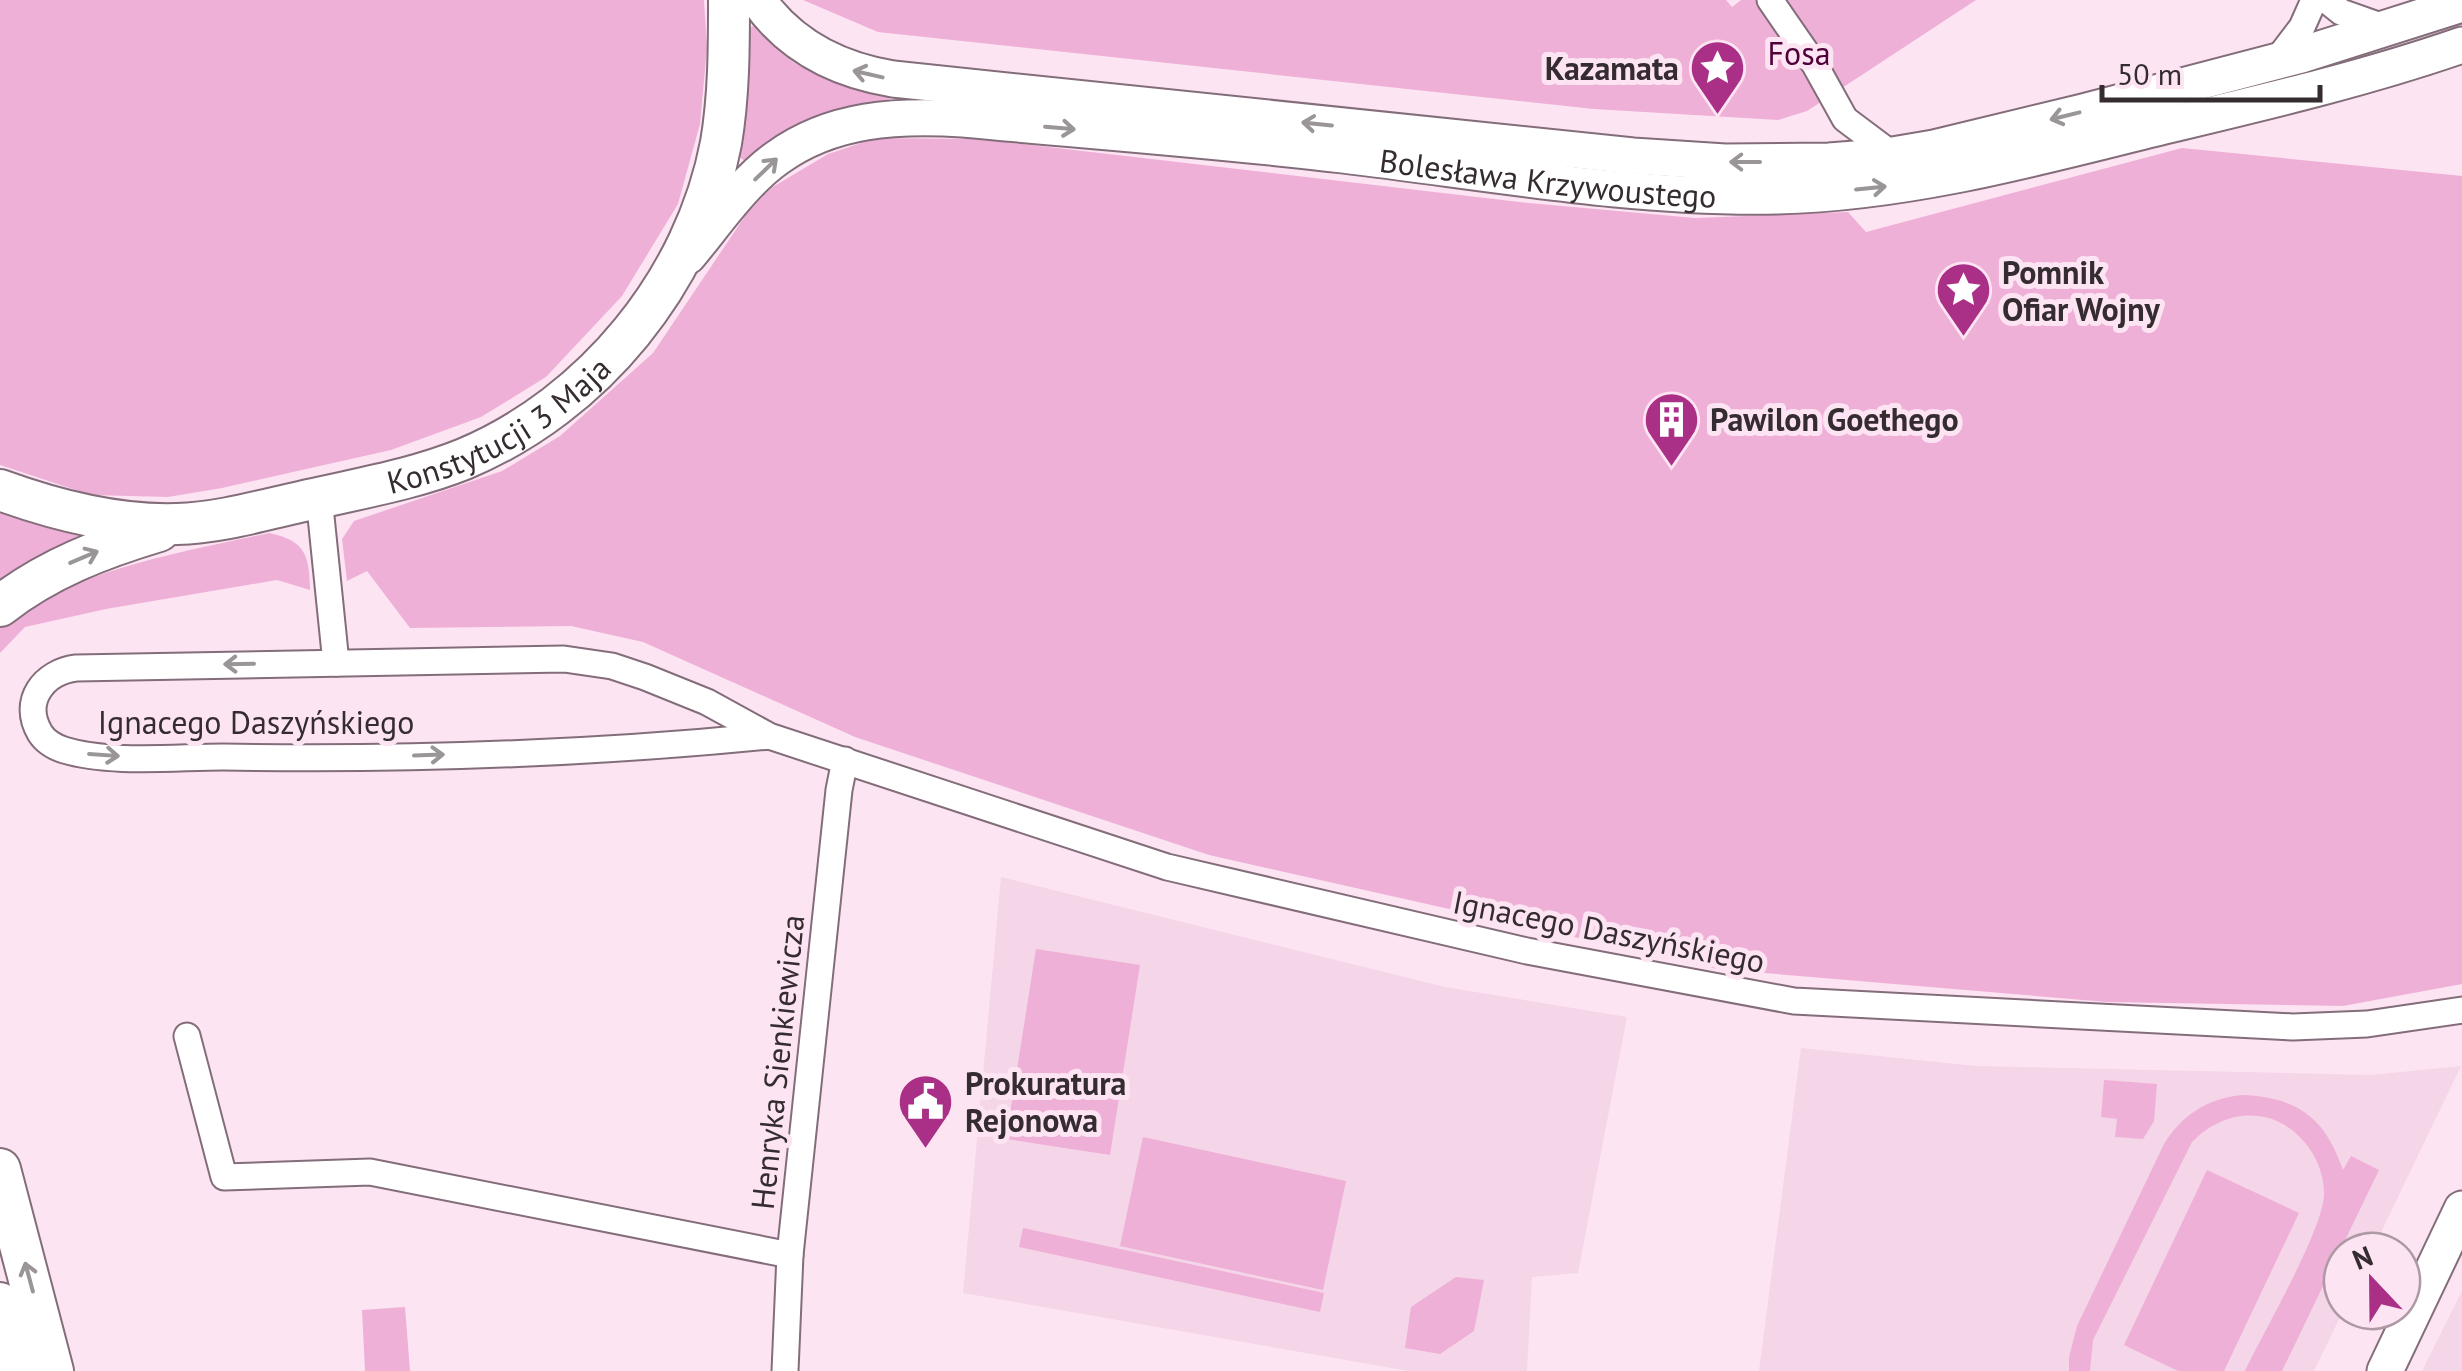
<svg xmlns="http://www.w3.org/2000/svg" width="2462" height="1371" font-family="'PT Sans',sans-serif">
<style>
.built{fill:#f5d5e8}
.green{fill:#efb0d7}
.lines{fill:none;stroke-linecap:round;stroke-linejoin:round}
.street-casing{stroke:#836d7a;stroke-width:29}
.secondary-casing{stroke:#836d7a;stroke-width:39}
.primary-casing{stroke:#836d7a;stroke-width:44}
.street{stroke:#fff;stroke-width:25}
.secondary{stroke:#fff;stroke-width:35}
.primary{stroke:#fff;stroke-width:40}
.oneway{stroke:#9a9698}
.labels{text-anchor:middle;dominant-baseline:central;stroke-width:10;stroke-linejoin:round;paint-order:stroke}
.park-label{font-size:32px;fill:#4f003b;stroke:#fde4f3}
.poi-label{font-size:32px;font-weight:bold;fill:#352c31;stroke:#fde4f3;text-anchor:start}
.street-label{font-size:32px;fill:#352c31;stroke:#fde4f3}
</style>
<rect width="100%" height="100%" fill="#fde4f3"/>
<g class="built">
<path d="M1001,877l444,110 182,30 -49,256 -46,4 -5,94h-118l-446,-78z"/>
<path d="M1801,1048l175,18 395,9 90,-9 -89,185h-30l1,60 -29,60h-555z"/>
<path d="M2462,1291v80h-40z"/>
</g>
<g class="green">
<path d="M0,0h704l3,48 -7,76 -22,80 -56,92 -76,81 -65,40 -90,33 -169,38 -54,9 -77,-2 -91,-30z"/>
<path d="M803,0h923l6,7 9,-7h235l-169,111 -29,9 -184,-11 -716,-77z"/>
<path d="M759,22c23,51 82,63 131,73l-1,8c-56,-1 -101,26 -144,58l-9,-6 11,-125z"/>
<path d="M876,138l104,1 549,64 166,15 153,-6 18,20 316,-84 280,28v808l-119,22 -236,-4 -390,-33 -508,-114 -354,-118 -212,-95 -72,-16 -161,2 -43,-57 -20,10 -5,-42 12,-18 148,-50 58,-35 93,-83 94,-140 24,-25 57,-34z"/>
<path d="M0,509l101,25 -62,22 -39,26z"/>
<path d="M269,533c37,8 40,22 41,57l-33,-10 -171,29 -81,18 -25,26v-27c80,-58 175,-72 269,-93z"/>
<path d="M1036,949l104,16 -30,190 -104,-16z"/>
<path d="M2104,1080l53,4 -3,37 -11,18 -28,-2 2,-18 -16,-2z"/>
<path d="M2241,1095c56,2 84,22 102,75l8,-14 28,14 -97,201h-37c18,-38 78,-141 79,-176 1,-34 -23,-67 -55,-77 -28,-8 -57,3 -77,24l-99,198 -3,31h-21v-14l8,-31 87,-182c18,-29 43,-45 77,-49z"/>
<path d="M1143,1137l203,44 -23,109 -203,-44z"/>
<path d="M2207,1170l92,43 -75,158h-46l-54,-26z"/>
<path d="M1023,1228l301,65 -4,19 -301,-65z"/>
<path d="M1456,1277l28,3 -10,51 -34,23 -35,-6 6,-41z"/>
<path d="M405,1307l5,64h-45l-3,-61z"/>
</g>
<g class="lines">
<defs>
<g id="street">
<path d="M1770,0l45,65 30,54 48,36"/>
<path d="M2326,0l15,12 48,17"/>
<path d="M2276,61l26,-34 12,-27"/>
<path d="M319,497l17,166"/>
<path d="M769,736c-181,18 -364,24 -546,21 -47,0 -114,7 -159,-7 -9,-3 -19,-9 -24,-17 -19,-32 4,-61 36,-65l488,-9 48,7 33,11 62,25 62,34 398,131 360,84 267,50 499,26 74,-3 95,-14"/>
<path d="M187,1036l37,141 146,-5 420,83"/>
<path d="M785,1371l5,-116 49,-465 6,-30"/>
</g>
<g id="secondary">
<path d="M758,0c33,47 80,70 135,79l740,77 92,6 104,-1 52,-4 53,-9 149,-36 218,-57 161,-51"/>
<path id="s1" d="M688,256c27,-32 54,-73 89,-98 55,-40 120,-43 186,-39 127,12 254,21 380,36 144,17 288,44 434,41 127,-3 252,-36 375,-67 104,-25 209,-49 310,-84"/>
<path d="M2385,1371l77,-162"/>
</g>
<g id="primary">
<path id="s2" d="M0,490c55,20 118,36 177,34 46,-1 96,-17 141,-26 49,-11 99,-20 146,-39 129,-54 231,-178 257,-316 8,-47 8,-96 8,-143"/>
<path d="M0,606c47,-37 102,-58 159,-75"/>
<path d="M0,1169l53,202"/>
<path d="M0,1303l18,68"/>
</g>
</defs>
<use href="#street" class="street-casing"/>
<use href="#secondary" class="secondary-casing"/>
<use href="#primary" class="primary-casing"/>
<use href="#street" class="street"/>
<use href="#secondary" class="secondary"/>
<use href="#primary" class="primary"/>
</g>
<defs><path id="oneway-shaft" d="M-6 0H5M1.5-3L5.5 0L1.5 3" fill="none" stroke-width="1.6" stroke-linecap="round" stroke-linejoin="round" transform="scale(2.5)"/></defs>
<g class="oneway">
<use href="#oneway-shaft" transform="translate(868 74) rotate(-167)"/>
<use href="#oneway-shaft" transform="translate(2065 116) rotate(166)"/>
<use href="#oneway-shaft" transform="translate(1317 124) rotate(-174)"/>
<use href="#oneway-shaft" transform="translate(1060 128) rotate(5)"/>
<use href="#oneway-shaft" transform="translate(1745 162) rotate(180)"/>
<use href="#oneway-shaft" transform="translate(766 169) rotate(-44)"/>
<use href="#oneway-shaft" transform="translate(1871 188) rotate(-6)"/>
<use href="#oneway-shaft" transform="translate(84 557) rotate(-23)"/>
<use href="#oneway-shaft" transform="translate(239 664) rotate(179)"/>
<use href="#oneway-shaft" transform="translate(104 755) rotate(4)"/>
<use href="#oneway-shaft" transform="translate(429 755) rotate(-2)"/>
<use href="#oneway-shaft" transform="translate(29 1277) rotate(-105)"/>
</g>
<defs>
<symbol id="sight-pin" viewBox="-11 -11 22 30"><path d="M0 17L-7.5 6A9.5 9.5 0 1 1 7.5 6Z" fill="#a93086" stroke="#fde4f3"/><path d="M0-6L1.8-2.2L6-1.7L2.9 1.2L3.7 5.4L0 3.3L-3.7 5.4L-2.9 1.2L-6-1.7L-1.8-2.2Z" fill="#fff"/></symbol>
<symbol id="building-pin" viewBox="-11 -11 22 30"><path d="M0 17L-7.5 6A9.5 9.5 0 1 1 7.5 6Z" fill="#a93086" stroke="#fde4f3"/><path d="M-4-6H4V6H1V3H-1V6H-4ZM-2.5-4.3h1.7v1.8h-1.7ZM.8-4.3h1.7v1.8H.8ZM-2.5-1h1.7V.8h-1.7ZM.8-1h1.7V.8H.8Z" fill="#fff"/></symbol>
<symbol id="civic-pin" viewBox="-11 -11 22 30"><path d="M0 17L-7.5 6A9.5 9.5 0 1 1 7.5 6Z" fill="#a93086" stroke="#fde4f3"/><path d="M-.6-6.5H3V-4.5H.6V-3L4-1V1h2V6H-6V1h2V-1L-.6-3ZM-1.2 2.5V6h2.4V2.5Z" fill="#fff"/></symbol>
</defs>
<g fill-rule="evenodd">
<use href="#sight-pin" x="1686" y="36" width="63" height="86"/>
<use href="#sight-pin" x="1932" y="258" width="63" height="86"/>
<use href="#building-pin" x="1640" y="388" width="63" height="86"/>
<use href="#civic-pin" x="894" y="1070" width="63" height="86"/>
</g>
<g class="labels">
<g class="park-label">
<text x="1799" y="53">Fosa</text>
</g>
<g class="poi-label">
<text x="1679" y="68" text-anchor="end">Kazamata</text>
<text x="2002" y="272">Pomnik<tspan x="2002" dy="37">Ofiar Wojny</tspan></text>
<text x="1710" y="419">Pawilon Goethego</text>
<text x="965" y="1083">Prokuratura<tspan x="965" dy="37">Rejonowa</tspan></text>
</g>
<g class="street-label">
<text stroke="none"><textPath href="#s1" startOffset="915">Bolesława Krzywoustego</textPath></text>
<text stroke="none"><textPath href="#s2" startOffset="522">Konstytucji 3 Maja</textPath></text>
<text x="256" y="722">Ignacego Daszyńskiego</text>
<text transform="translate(1609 931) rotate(11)">Ignacego Daszyńskiego</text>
<text transform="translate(777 1062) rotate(-84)">Henryka Sienkiewicza</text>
</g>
</g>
<g transform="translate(2372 1281) rotate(338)"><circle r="48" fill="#fde4f3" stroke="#ad9aa5" stroke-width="2.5"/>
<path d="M0-8L18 38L0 25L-18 38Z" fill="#a93086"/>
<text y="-15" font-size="28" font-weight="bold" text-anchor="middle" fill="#352c31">N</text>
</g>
<path d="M2102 85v15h218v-15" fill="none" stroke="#352c31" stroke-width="5"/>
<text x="2117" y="85" font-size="30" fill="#352c31" stroke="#fde4f3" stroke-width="8" paint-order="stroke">50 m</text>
</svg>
